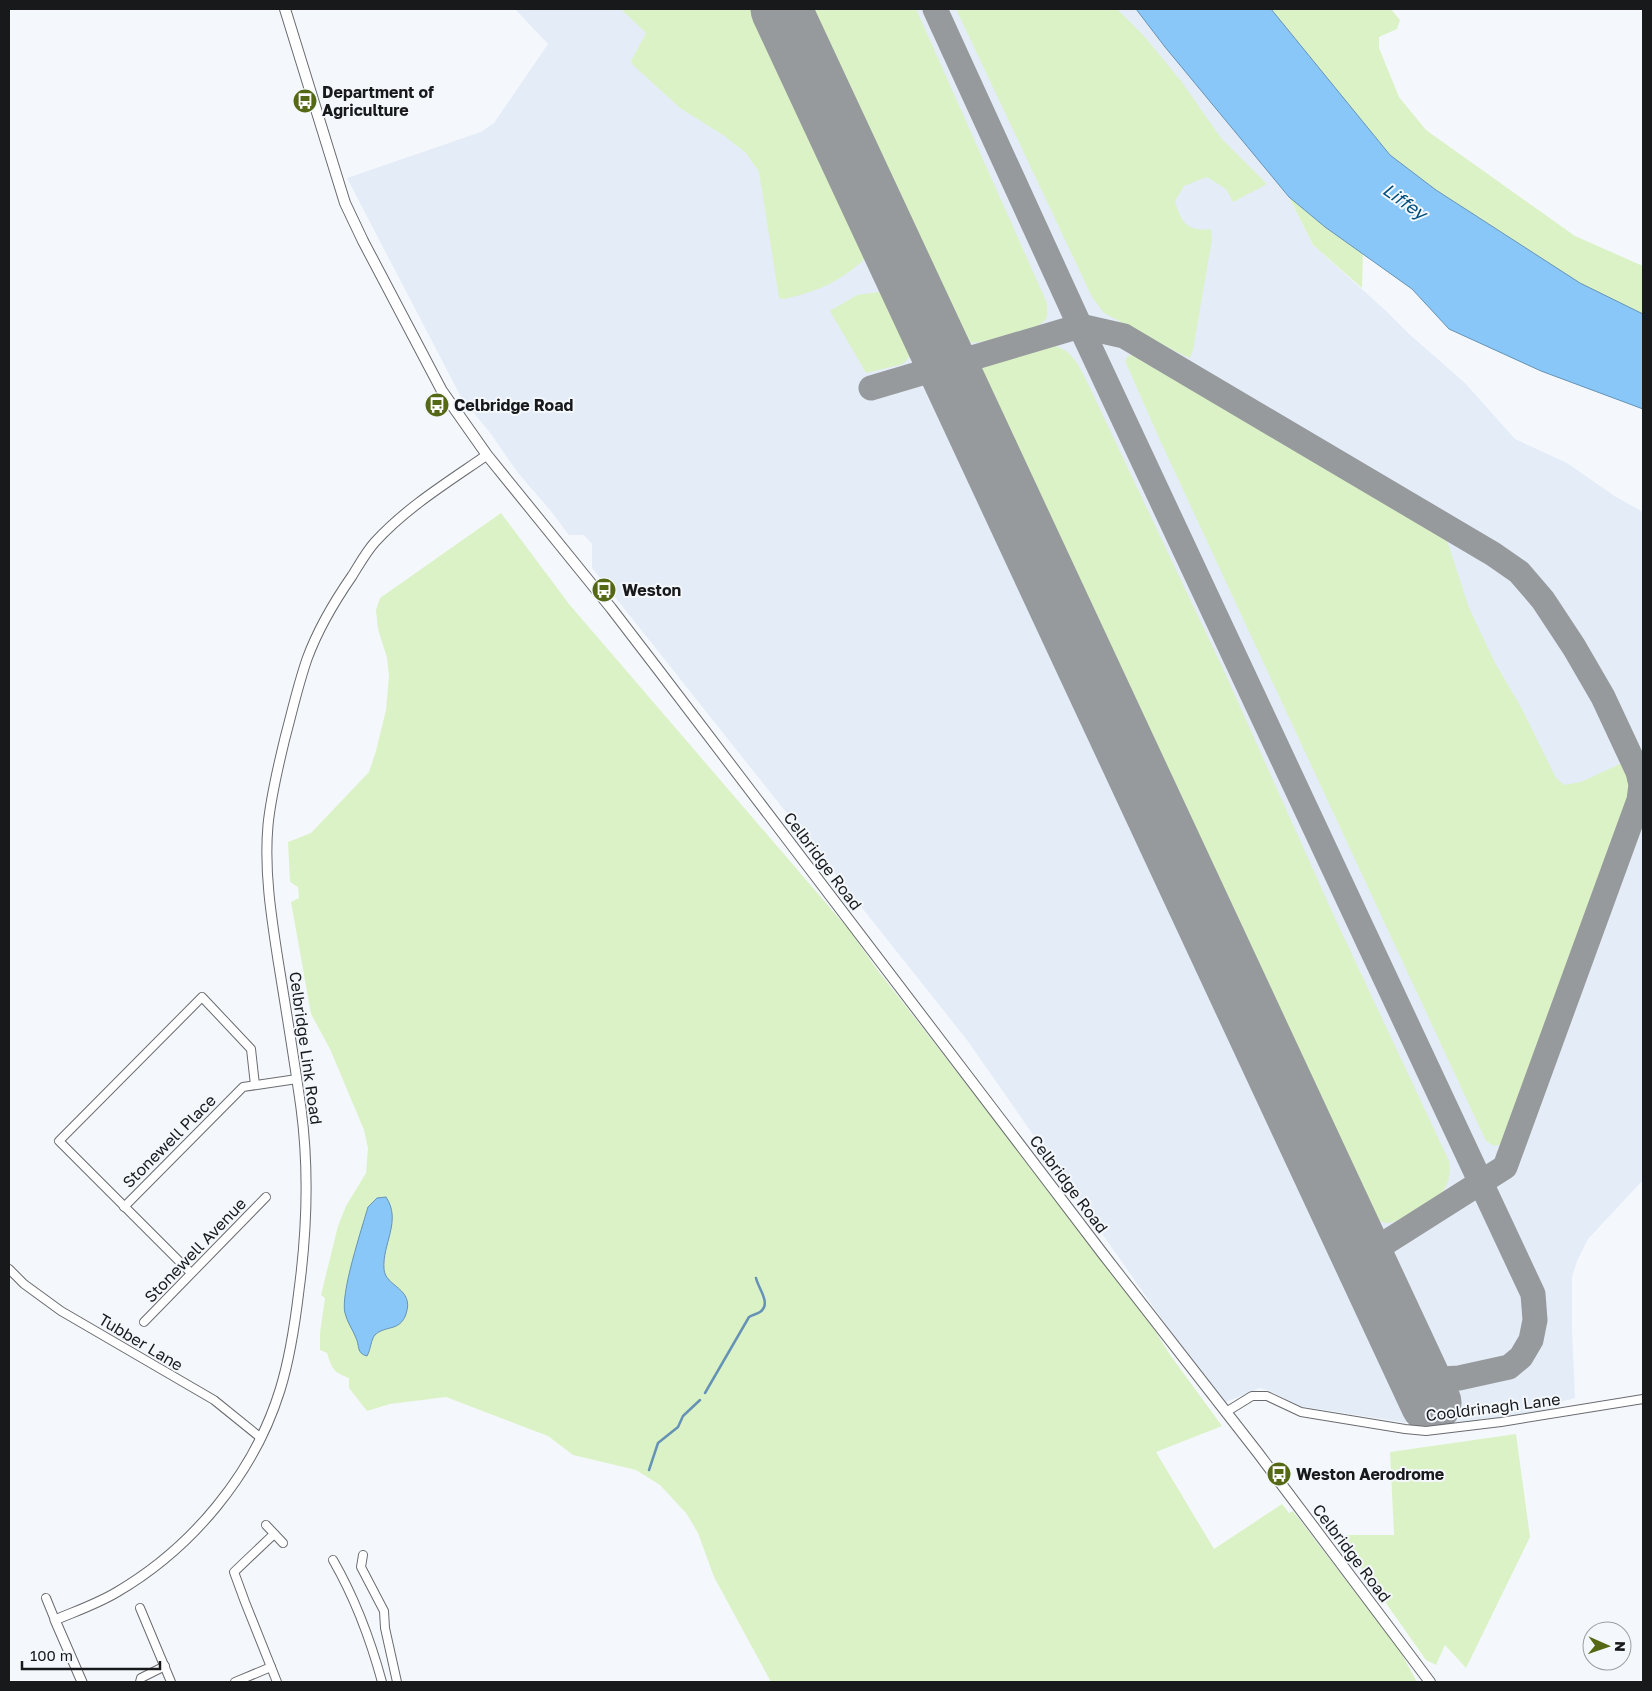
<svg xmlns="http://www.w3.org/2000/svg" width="1652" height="1691" font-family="'Golos Text',sans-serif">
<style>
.built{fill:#e4ecf7}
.green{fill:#dbf2c7}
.water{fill:#88c7f7;stroke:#6693b5}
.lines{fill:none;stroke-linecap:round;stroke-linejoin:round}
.stream{stroke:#6693b5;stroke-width:2.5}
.taxiway{stroke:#969a9c;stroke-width:25}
.runway{stroke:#969a9c;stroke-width:61}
.minor-casing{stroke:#696b6f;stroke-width:10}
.tertiary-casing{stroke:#696b6f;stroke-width:11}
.secondary-casing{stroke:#696b6f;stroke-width:12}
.minor{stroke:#fff;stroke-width:8}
.tertiary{stroke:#fff;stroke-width:9}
.secondary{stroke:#fff;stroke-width:10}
.labels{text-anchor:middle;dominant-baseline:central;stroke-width:4;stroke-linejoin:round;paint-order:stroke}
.poi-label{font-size:16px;font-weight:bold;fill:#18191b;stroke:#f4f8fc;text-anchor:start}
.street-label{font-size:16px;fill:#18191b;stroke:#f4f8fc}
.water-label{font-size:18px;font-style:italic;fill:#004f7c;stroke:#f4f8fc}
</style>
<rect width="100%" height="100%" fill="#f4f8fc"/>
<path class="built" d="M515,9h621l29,38 124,150 24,48 72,65 24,24 56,49 50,56 52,24 49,34 27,15v668l-55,59 -11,22 -5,16v52l3,69 -15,4 -12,9 -115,16 -134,-21 -29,-15 -10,-3 -39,16 -254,-364 -375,-472v-24l-8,-9h-15l-19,-25 -32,-37 -27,-39 -30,-37 -114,-219 134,-46 13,-9 54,-79z"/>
<g class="green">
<path d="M623,9h135l110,241 -1,6 -2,3c-27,24 -47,32 -81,40l-5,-1 -20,-126 -13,-19 -23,-18 -43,-27 -47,-43 -2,-4 15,-28 -24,-23z"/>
<path d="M810,9h106l130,292c1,5 2,11 1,16 -7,16 -64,26 -80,26l-7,-8 -50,-101z"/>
<path d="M956,9h161l27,27 37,45 40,57 46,46 -34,18 -7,-13 -19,-12 -23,9 -9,15c6,21 12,31 36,28l1,10 -19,111 -3,8 -9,-4 -77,-41 -12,-16z"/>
<path d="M1271,9h120l9,11 -3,9 -18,8v11l20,49 27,33 149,106 68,30v48l-63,-31 -144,-93 -46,-35z"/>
<path d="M1289,197l36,30 38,27 -1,34 -49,-43z"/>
<path d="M886,291l5,1 22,50 -1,12 -9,10 -37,9 -36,-62 27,-16z"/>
<path d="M1050,345c20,2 29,20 37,37l137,289 109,243 116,247c2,12 0,23 -8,33 -5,7 -47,31 -55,29 -8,-2 -13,-6 -19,-13l-140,-298 -68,-142 -180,-396v-5z"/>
<path d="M1133,355h8l305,182 23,71 25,53 28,48 34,69 8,7 17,-3 41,-19 8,17v10l-7,27 -52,134 -62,182 -7,11 -8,2 -8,-5 -327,-703 -34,-77 3,-5z"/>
<path d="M501,513l68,91 281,327 26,37 116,149 101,116 78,123 51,70 -66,26 58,97 68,-45 7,9 4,-2 107,140 17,31h-646l-57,-105 -16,-44 -12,-20 -26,-28 -24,-15 -63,-15 -25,-19 -102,-39 -56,7 -23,7 -18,-23v-10c-16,-6 -17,-9 -22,-25l-7,-3v-17l5,-35 -4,-3 17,-69 8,-20 20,-33 2,-25 -4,-18 -34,-81 -19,-35 -20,-112 8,-4 -1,-11 -8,-5 -2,-40 23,-9 58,-61 7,-21 10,-41 3,-34 -2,-18 -9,-29 -2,-19 4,-12z"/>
<path d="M1516,1434l14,103 -64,131 -21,-23 -9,20 -10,-5 -88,-125h56l-4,-83z"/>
</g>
<g class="water">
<path d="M1136,9h135l119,146 46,35 144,93 63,31v95l-102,-38 -92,-42 -37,-40 -87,-62 -36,-30 -124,-150z"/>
<path d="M386,1197c16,24 -4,47 -2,72 1,18 31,19 22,45 -6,18 -21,11 -31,21 -4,4 -4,14 -8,21 -11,-3 -7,-10 -11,-18 -3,-8 -9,-16 -11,-25 -5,-19 17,-85 23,-106l9,-9z"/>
</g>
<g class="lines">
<g class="stream">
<path d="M705,1393l44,-76c3,-2 8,-3 11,-5 12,-8 -2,-24 -4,-34"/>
<path d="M649,1470l9,-27 20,-16 5,-11 17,-16"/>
</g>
<g class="taxiway">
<path d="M935,9l145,317 453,968 2,26 -4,20 -10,17 -12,10 -50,11 -17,1 -24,-10 -9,-14"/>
<path d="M871,388l209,-62 44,10 369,218 26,18 24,28 31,47 29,50 35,75 3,13 -2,15 -134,367 -142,90"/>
</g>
<path class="runway" d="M781,9l650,1394"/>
<defs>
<g id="minor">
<path d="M124,1207l119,-120 54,-8"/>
<path d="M9,1269l15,15 37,27 153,89 47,38"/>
<path d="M191,1273l-132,-132 143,-144 49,52 4,36"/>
<path d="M144,1322l122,-125"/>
<path d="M1226,1412l26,-16h15l34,16 104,17 21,2 75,-9 142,-23"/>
<path d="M266,1525l17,18"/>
<path d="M274,1534l-40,38 11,30 32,80"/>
<path d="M363,1555l-2,12 23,44 1,17 12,54"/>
<path d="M333,1560c23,40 37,78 49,122"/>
<path d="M46,1598l9,22"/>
<path d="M140,1608l31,74"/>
<path d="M140,1682l1,-4 24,-12"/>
<path d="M235,1682l36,-15"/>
</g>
<path id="tertiary" d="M82,1682l-27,-62c21,-9 42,-16 62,-28 75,-44 137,-118 163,-202 10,-32 15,-66 19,-100 8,-60 10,-122 2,-182 -7,-50 -15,-99 -23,-148 -7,-45 -14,-90 -10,-135 3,-30 10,-58 17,-87 7,-26 13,-53 22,-79 11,-30 27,-57 45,-83 7,-11 14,-24 23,-34 32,-35 73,-60 112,-87"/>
<path id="secondary" d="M285,9l60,194 18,38 79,150 45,64 124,153 46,60 446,586 155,199 172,229"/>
</defs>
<use href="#minor" class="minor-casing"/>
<use href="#tertiary" class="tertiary-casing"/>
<use href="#secondary" class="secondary-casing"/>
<use href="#minor" class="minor"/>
<use href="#tertiary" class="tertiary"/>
<use href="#secondary" class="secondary"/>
</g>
<defs>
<symbol id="bus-disc" viewBox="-11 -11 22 22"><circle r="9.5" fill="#556815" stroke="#f4f8fc"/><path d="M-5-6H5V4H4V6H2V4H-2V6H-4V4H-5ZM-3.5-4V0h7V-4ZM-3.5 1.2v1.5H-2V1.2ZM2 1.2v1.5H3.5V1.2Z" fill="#fff"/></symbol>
</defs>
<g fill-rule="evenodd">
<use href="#bus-disc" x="291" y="87" width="28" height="28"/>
<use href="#bus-disc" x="423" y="391" width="28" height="28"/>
<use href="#bus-disc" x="590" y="576" width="28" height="28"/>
<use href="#bus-disc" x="1265" y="1460" width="28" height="28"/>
</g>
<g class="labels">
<g class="poi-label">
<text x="322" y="92">Department of<tspan x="322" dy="18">Agriculture</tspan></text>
<text x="454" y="405">Celbridge Road</text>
<text x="622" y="590">Weston</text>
<text x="1296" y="1474">Weston Aerodrome</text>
</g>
<g class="street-label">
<text transform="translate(823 861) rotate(53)">Celbridge Road</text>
<text transform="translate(306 1048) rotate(82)">Celbridge Link Road</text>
<text transform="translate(169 1141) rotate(-45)">Stonewell Place</text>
<text transform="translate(1069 1184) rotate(53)">Celbridge Road</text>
<text transform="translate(195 1250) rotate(-46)">Stonewell Avenue</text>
<text transform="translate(141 1342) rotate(31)">Tubber Lane</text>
<text transform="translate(1493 1407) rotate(-7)">Cooldrinagh Lane</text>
<text transform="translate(1352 1553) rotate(53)">Celbridge Road</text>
</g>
<g class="water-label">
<text transform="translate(1405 201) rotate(35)">Liffey</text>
</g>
</g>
<rect width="1652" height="1691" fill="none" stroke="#18191b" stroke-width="20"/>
<g transform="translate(1607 1646) rotate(92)"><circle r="24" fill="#f4f8fc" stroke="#9c9fa2"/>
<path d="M0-4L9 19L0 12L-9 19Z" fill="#556815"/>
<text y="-8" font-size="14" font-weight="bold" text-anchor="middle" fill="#18191b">N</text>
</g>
<path d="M22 1661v8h138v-8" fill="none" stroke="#18191b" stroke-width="2.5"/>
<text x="30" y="1661" font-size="15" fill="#18191b" stroke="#f4f8fc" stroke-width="4" paint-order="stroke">100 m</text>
</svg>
